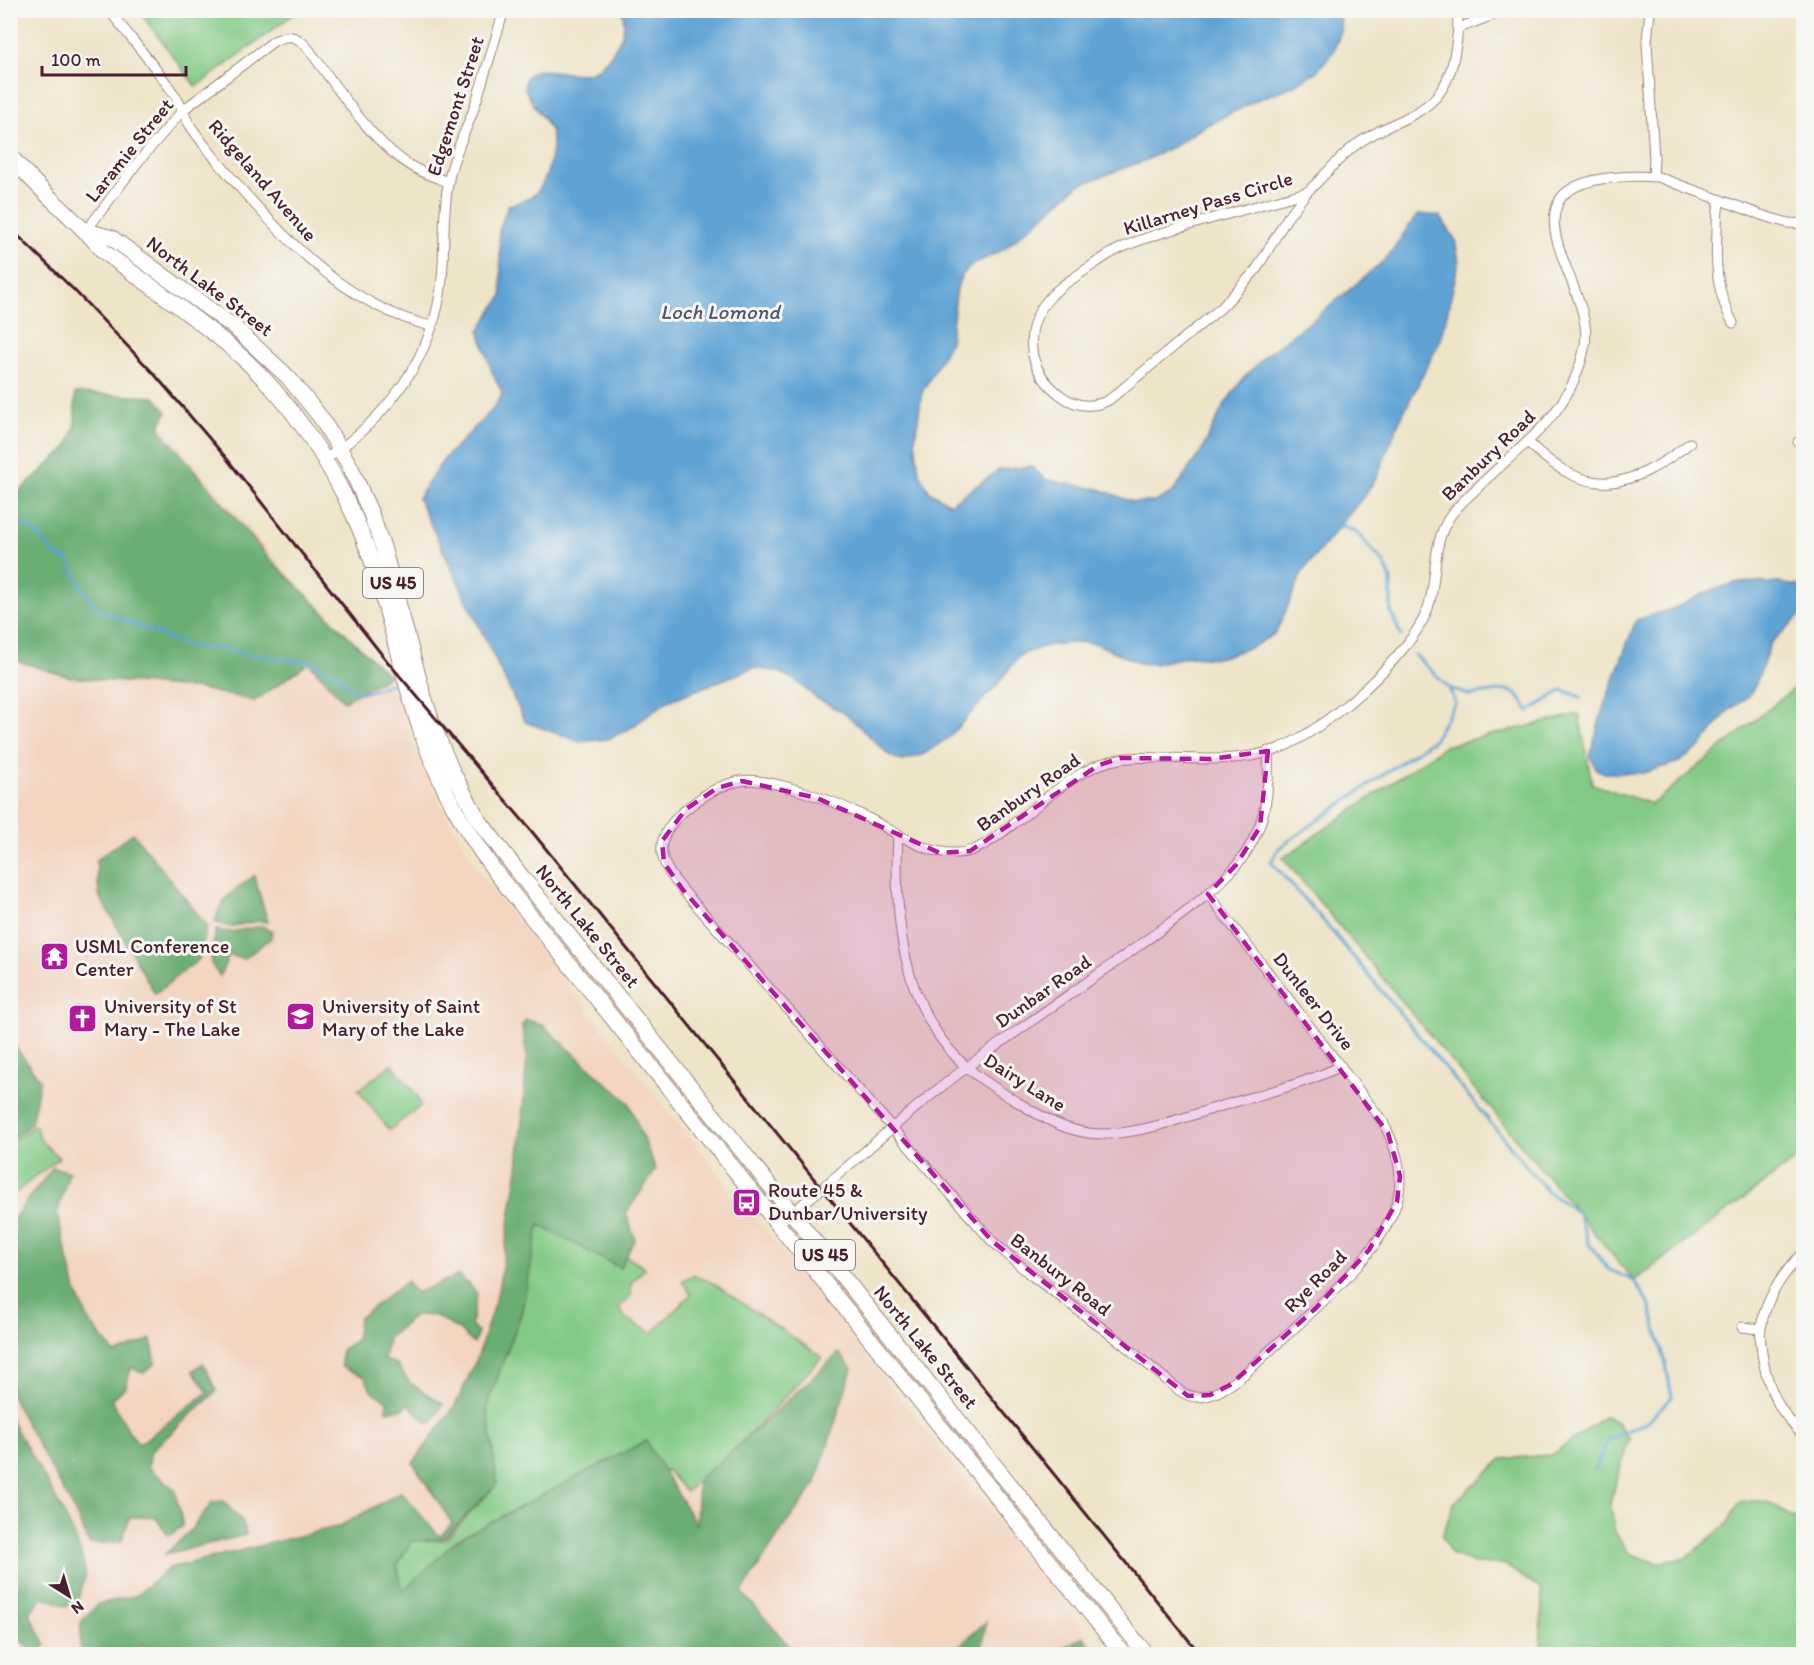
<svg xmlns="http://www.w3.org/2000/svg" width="1814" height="1665" font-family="Itim,sans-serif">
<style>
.built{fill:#f3d4bf}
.green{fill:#83ca86;stroke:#667458;stroke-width:1.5}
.forest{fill:#6aae73;stroke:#5a664f;stroke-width:1.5}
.water{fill:#5fa3d4;stroke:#546180;stroke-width:1.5}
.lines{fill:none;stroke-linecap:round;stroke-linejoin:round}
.stream{stroke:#5fa3d4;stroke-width:3}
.street-casing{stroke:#9c827a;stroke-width:11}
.primary-casing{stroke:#9c827a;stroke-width:17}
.street{stroke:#fff;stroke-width:9}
.primary{stroke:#fff;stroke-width:15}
.rail{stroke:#4a1f2b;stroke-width:3}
.marked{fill:#b5179e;fill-opacity:0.2;stroke:#b5179e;stroke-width:4.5;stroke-dasharray:12 8;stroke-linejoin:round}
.labels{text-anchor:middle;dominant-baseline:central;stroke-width:6;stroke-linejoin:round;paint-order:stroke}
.shield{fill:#f6f6f2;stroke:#7e6067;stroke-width:1.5}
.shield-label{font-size:18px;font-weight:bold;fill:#4a1f2b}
.street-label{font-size:20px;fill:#4a1f2b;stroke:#f6f6f2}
.poi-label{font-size:20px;fill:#4a1f2b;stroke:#f6f6f2;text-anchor:start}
.water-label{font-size:21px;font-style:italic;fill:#52546f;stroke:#f6f6f2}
</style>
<rect width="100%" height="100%" fill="#f6f6f2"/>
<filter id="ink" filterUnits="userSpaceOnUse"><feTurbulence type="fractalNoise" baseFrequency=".0167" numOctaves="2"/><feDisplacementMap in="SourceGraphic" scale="12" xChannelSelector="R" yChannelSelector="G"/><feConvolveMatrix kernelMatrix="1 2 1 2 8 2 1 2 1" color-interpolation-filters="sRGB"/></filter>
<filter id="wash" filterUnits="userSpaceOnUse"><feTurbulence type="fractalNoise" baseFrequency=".008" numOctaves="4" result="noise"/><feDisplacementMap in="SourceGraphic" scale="24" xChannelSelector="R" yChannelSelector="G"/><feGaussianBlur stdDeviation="1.35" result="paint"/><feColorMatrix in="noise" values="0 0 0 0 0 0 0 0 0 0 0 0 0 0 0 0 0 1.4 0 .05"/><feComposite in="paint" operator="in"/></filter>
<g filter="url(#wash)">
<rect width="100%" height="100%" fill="#eee4c8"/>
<path class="built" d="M141,401l231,271 24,24 17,47 29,65 41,70 138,174 415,515 66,87h-1091v-1155z"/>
<g class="green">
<path d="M139,11h159l-102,76z"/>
<path d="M1803,681v473l-169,127 -351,-423 162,-112 134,-32 13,70 60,20z"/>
<path d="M392,1064l26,33 3,9 -32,24 -31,-40z"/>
<path d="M35,1125l6,16 18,17 -48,38v-53z"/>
<path d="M539,1224l81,44 6,-12 19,12 -14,15v12l-12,13 6,10 27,15 39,-39 -9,-13 10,-6 19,7 111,75c-31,33 -61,67 -94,98 -14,13 -29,23 -42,37l-18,-21 -6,-2 -17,-27 -187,97 -55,53 -6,-26 14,-25 34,-1 52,-56 -10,-79 34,-91z"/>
<path d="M1605,1416l12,6 12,17 -19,63 5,30 14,21 27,10 30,-5 41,-34 12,-21c35,-8 35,8 64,19v132h-260l-2,-14 1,-50 -39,-26 -28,-1 -24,-9 -9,-17 12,-34 48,-44 50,-4z"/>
</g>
<g class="forest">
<path d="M75,393l80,4 12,15 -8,16 110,130 120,118 -45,25 -35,-38 -54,38 -54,-12 -132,-12 -58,-18v-160l56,-52 8,-20z"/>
<path d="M133,833l74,93 -8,33 -44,35 -56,-99 -3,-35z"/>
<path d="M254,876l14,46 -10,-1 -29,6 -14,-5c6,-25 19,-32 39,-46z"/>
<path d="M262,926l10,5 -1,7 -27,21 -15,-4 -9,21c-3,-4 -7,-8 -9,-13 -1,-3 4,-27 5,-33l14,2z"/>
<path d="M526,1020l15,4 88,79 27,67 -30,43 9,26 -15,29 -81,-43 -18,89 -34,91 10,79 -54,55 -32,2 -14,25 6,25 55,-52 188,-98 50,84 2,-46 29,-23 112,-103 13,16 -37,116 -32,43 -41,64 54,62h-645l-9,-10 -8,10h-54l1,-32 17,-18 37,-8 34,-28 171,-42 61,-34 39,45 12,-14 -39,-60 42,-57 23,-50 20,-65 20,-122 9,-113 -5,-30z"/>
<path d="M11,1041l29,39 -9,44 -20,16z"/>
<path d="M53,1167l16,5 -12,42 19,77 13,30 26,33 36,-15 5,24 -12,10 -13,-5 -5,19 -15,12 19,34 9,11 69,-52 -15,-21 10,-8 14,28 -66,60 -3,16 27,23 8,36 -14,10 -14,-19h-25l-9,25 -31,2 -22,-45 -57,-103v-178l2,1z"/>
<path d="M459,1275l18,18 -6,32 7,8 -4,11 -15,-14 -23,-14 -20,-1 -28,23 -4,22 12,4 14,19 33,21 -10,18h-6l-20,-19 -3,6 -18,2 1,-10 -16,-11 -6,-13 -24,-10v-17l15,-10 3,-22 48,-37 9,12z"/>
<path d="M10,1419c19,33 77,124 75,157 -1,7 -5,15 -7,22l-11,8 -24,-9 -14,16 17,32 -7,9h-3l-25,-22z"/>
<path d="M223,1501l20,21 3,13 -81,19 23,-21 25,-31z"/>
<path d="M986,1622l-4,32h-28l6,-9z"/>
<path d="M1084,1637l12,17h-48h1z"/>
</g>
<g class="water">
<path d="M622,11h719l-1,23 -7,18 -17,20 -23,14 -34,13 -56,28 -29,19 -28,14 -67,25 -75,64 -32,16 -10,10 -5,12 -7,55 -28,51 -7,47 4,32 10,19 21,13 49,-34 32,-4 15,14 53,9 34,13h22l18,-10 29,-42 22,-45 18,-25 25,-26 52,-39 68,-57 26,-38 7,-6 20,2 15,23 4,23 -18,77 -44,87 -20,51 -13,19 -61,75 -27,62 -23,14 -35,11 -28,-2 -36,8 -15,-1 -42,-19 -14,-2 -33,3 -17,5 -14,6 -22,29 -49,53 -24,16 -22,7 -13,-6 -44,-42 -29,-15 -20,-17 -17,-9 -26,-4 -85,33 -39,28 -21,10 -28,3 -55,-20 -107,-224 26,-39 47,-48 10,-14 1,-5 -9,-17 -14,-45 23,-34 -3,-65 9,-26c11,-2 22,-5 29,-13 11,-12 19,-47 13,-62 -5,-13 -32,-39 -24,-52 11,-18 46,2 66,-6 11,-5 19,-17 25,-27 7,-11 9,-21 5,-34z"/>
<path d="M1738,582l41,1 24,4v26l-33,31 -14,40 -8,13 -21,15 -27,35 -21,15 -36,11h-38l-9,-4 -6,-13 13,-48 33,-88 39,-12 32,-16z"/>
</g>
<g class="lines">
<g class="stream">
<path d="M1339,525l16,6 29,32 7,16v33l10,24"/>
<path d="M10,526l9,-4 18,11 18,22 14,5c8,20 15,36 32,51l88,35 38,3 23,6 63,8 23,11 17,16 10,3 31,-10"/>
<path d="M1415,655l34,33 20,7 39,-5 9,5 12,16 34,-21 19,8"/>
<path d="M1449,688l6,15 -21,36 -154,108 -9,15 51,57 225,272 31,22 11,31 19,25 26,12 16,25 16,59 6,32 -26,26 -38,16 -14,31"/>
</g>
</g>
</g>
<g filter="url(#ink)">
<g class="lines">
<defs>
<g id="street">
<path d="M109,10c22,29 47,57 67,87 5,8 8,17 12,25 15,24 36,47 54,68 52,59 110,117 189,136"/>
<path d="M1650,10l-3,32 7,116 -1,19"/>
<path d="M1459,28l47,-18"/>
<path d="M1307,192l-20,26 -31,52 -34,37 -113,93c-18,9 -35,6 -50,-6 -34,-27 -37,-68 -7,-99 8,-9 19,-15 29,-22 12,-8 25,-18 38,-24 29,-14 61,-21 91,-30 32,-9 65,-18 97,-27z"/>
<path d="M1307,192c17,-15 32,-35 50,-48 44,-31 86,-26 97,-88 3,-16 5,-29 3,-46"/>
<path d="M1720,200c-3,10 -3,21 -3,32 -2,33 0,62 16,91"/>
<path d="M86,231l52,-69 45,-52 91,-69c14,-7 22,-6 33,6 28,37 58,86 95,113 14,11 30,16 46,22"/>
<path d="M1528,442c59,59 101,48 162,1"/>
<path d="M1798,442l6,-4"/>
<path d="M325,459c62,-40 110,-104 117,-180 3,-33 0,-67 7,-100 4,-23 16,-46 24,-68 11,-33 21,-67 31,-101"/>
<path d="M898,834c-4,78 2,167 61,226 16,16 36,28 55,40 29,18 56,35 92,34 40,-1 81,-18 119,-29 39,-12 80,-21 116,-39"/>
<path d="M1208,894l175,228c11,21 20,46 16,70 -9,55 -81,114 -121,151 -20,18 -42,43 -68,52 -11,4 -21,2 -30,-4l-58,-48 -91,-68 -39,-34 -295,-335c-14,-16 -42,-42 -34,-66 5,-17 20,-29 35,-40 12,-9 27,-16 42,-19 29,-5 99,22 126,36 29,14 58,38 92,36 21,-1 38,-16 54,-28 28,-21 57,-49 89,-61 21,-8 40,-7 62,-6 36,1 81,4 115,-9 45,-17 135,-95 150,-141 10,-29 3,-62 21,-90 6,-10 17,-19 26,-28 47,-47 96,-73 110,-145 8,-44 -45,-104 -27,-142 13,-28 73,-28 100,-26l106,39 24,7 16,1"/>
<path d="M777,1224c66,-49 123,-108 189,-156 58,-43 117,-82 175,-124 33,-24 68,-47 95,-78 29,-35 34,-70 32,-115"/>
<path d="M1804,1252c-20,20 -39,47 -43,76 -2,10 1,22 2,32 6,31 18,55 41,76"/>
<path d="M1742,1327l18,2"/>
</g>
<g id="primary">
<path d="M10,155c28,36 65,62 93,96 44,33 90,64 131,99 53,46 92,104 121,168 31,69 42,145 67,216 19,56 49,108 86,154l615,766"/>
<path d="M87,231l25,7 122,89 54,50 33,41 29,48 21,48 12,33 38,140 12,39 19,45 26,48 44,58 624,777"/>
</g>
</defs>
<use href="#street" class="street-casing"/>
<use href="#primary" class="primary-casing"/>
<use href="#street" class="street"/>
<use href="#primary" class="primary"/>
<path class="rail" d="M10,228l65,63 80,84 72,84 160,202 142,167 671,826"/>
</g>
</g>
<path class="marked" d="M1268,751l-8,76 -24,38 -28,29 180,239 12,43 -3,26 -28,48 -53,58 -86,77 -20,10 -22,1 -196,-155 -309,-351 -19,-27 -2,-22 24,-32 31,-21 25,-7 75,17 123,55 30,-2 129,-86 22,-7 90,1z"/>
<defs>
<symbol id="temple-square" viewBox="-11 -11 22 22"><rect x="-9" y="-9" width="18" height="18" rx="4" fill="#b5179e" stroke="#f6f6f2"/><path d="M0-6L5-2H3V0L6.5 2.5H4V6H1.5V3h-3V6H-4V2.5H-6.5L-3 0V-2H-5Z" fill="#fff"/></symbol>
<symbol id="university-square" viewBox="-11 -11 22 22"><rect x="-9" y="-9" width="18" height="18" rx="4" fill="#b5179e" stroke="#f6f6f2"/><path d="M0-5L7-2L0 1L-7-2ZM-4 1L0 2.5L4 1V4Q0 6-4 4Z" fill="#fff"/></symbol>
<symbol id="church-square" viewBox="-11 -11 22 22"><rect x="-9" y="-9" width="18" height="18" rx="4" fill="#b5179e" stroke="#f6f6f2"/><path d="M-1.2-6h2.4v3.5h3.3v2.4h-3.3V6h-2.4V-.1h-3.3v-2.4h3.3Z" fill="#fff"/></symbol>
<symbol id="bus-square" viewBox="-11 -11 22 22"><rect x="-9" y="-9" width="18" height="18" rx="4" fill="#b5179e" stroke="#f6f6f2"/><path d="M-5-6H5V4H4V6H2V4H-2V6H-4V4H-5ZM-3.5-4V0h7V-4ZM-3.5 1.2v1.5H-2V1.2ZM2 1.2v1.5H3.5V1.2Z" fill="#fff"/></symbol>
</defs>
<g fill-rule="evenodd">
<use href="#temple-square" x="38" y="940" width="33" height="33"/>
<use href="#university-square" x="284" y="1000" width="33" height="33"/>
<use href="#church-square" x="66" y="1002" width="33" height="33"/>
<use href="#bus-square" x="730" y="1186" width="33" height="33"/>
</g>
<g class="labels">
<g class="shield">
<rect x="363" y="568" width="60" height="30" rx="4.5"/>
<rect x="795" y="1240" width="60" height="30" rx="4.5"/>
</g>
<g class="shield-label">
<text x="393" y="583">US 45</text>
<text x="825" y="1255">US 45</text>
</g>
<g class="street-label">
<text transform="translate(455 106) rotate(-72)">Edgemont Street</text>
<text transform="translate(129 150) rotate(-51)">Laramie Street</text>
<text transform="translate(263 180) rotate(49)">Ridgeland Avenue</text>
<text transform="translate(1208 203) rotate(-17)">Killarney Pass Circle</text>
<text transform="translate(210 286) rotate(37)">North Lake Street</text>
<text transform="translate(1488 455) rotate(-44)">Banbury Road</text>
<text transform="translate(1028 792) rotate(-35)">Banbury Road</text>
<text transform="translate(588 926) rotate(51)">North Lake Street</text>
<text transform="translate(1043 991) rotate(-35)">Dunbar Road</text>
<text transform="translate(1314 1001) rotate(52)">Dunleer Drive</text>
<text transform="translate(1025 1082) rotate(32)">Dairy Lane</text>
<text transform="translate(1061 1274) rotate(38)">Banbury Road</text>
<text transform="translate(1315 1281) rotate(-45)">Rye Road</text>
<text transform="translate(926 1347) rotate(51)">North Lake Street</text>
</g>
<g class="poi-label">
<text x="75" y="946">USML Conference<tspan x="75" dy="23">Center</tspan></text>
<text x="104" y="1006">University of St<tspan x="104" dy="23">Mary - The Lake</tspan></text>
<text x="322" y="1006">University of Saint<tspan x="322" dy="23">Mary of the Lake</tspan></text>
<text x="768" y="1190">Route 45 &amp;<tspan x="768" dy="23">Dunbar/University</tspan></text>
</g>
<g class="water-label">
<text x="720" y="311">Loch Lomond</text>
</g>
</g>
<rect width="1814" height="1665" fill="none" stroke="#f6f6f2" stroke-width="36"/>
<g transform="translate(69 1596) rotate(143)" stroke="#f6f6f2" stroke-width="4.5" paint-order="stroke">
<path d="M0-4.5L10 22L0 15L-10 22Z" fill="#4a1f2b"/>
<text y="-9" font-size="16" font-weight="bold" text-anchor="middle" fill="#4a1f2b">N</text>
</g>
<path d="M42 66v9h144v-9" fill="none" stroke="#4a1f2b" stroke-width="3"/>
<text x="51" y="66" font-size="18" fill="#4a1f2b" stroke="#f6f6f2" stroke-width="4.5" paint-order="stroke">100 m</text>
</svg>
